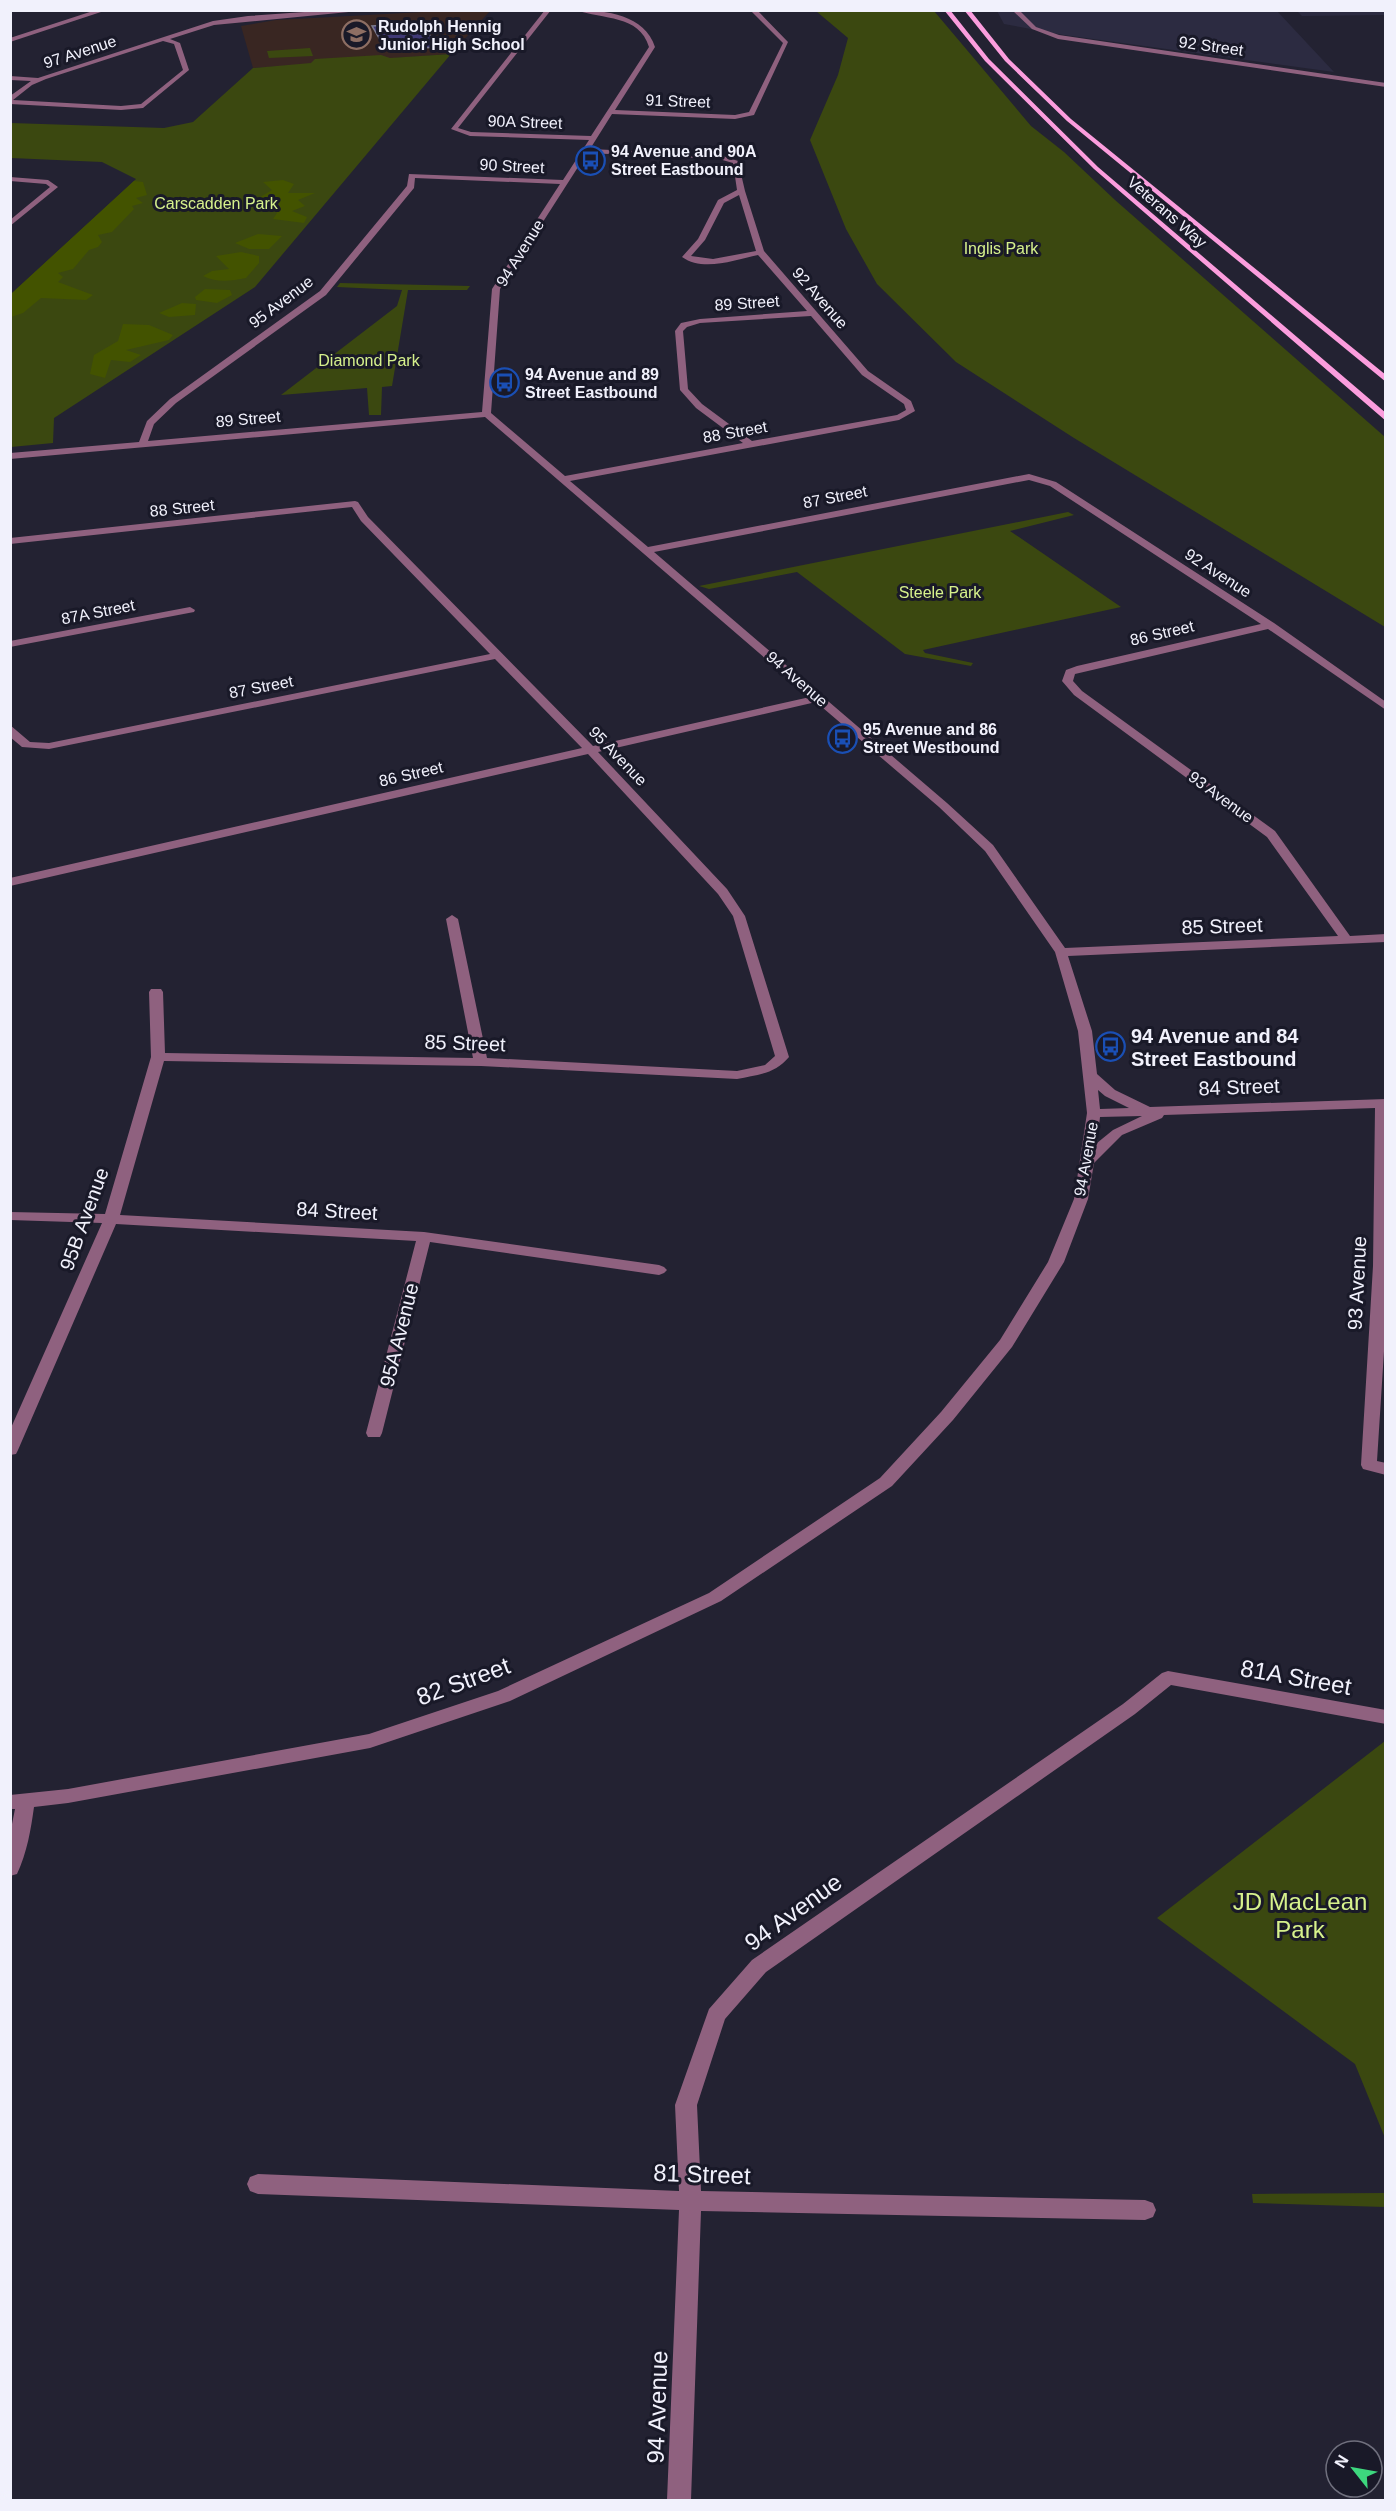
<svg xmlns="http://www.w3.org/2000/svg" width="1396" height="2511" font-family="Arial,sans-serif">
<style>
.built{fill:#2c2b41}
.education{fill:#392622}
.green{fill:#3b4810}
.forest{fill:#435300}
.building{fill:#403976;stroke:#7a7a8e;stroke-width:1.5}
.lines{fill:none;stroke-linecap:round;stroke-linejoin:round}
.minor{fill:#8f617f;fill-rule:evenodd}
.major{fill:#fb9ddd;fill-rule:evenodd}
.labels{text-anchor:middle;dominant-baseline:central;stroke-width:6;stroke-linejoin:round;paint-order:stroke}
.far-poi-label{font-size:16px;font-weight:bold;fill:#f1f1fc;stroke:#191928;text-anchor:start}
.far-street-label{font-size:16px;fill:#f1f1fc;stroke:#191928}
.far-park-label{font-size:16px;fill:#d6f18c;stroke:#191928}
.street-label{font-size:20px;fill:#f1f1fc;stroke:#191928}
.poi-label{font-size:20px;font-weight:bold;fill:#f1f1fc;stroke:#191928;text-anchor:start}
.near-street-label{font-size:24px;fill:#f1f1fc;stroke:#191928}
.near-park-label{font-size:24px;fill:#d6f18c;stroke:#191928}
</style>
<rect width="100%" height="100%" fill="#232232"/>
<g class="built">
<path d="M997,11h280l57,61 -270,-37 -60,-11z"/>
<path d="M1297,11h88v4l-83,1z"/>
</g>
<path class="education" d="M441,11h49l-39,43 -198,14 -12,-42 35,-6z"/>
<g class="green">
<path d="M816,11h118l97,115 33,26 51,48 270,237v190l-311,-189 -118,-76 -79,-78 -31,-55 -36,-89 28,-65 10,-37z"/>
<path d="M310,48l3,8 -44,2 -2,-7z"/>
<path d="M451,54l-196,233 -201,131 -1,25 -42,4v-153l125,-115 -34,-17 -91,-4v-35l153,5 29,-6 60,-54 58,-5 4,-4 66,-4 9,3z"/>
<path d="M340,283l130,3 -3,4h-59l-16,96 -10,1 -1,28h-12l-2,-27 -86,7 116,-89 5,-16 -65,-3z"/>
<path d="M1068,512l6,3 -64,16 111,76 -198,43 2,3 48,10 -2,3 -66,-12 -108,-82 -88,17 -10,-3z"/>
<path d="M1385,1741v397l-30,-74 -198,-146z"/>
<path d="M1385,2193v14l-132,-4 -1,-9z"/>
</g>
<g class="forest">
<path d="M283,180l11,4 -6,9h27l-17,7 7,6 -13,5 15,6 -3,6 -31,-4 4,-6 -2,-6 -18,-8 15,-9 -9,-8z"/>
<path d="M134,181l9,1 4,13 -11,3 7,5 -11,3 2,3 -22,23 -14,3 4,7 -4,5 -9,3 -16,19 -15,4 5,4 -5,5 35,13 -7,5 -45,-2 -18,15 -12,4v-23z"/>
<path d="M258,234l24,2 -13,13h-20l-14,-6z"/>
<path d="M241,252l18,4v7l-13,15c-15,3 -29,5 -43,-2l9,-5 17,-2 -13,-13z"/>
<path d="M205,289l25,1 2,5 -15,8 -21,-3 -1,-3z"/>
<path d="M182,303l14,1 -1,11 -26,2 -10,-4z"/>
<path d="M123,324l26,1 24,10 -4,5 -43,10 15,5 -11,7 -19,-2 -6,18 -15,-4 4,-19 24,-14z"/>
</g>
<path class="building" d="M422,23l16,24 -52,3 -14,-24z"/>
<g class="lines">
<g class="minor">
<path d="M96,10h11l-97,32v-4z"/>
<path d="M333,10h36l-155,15 -44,14 10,4 9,27 -46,38 -22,2 -111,-6v-8l21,-15 -21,-1v-4l28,2 175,-57 35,-5zM163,41l11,3 9,26 -42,34 -20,2 -108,-6 19,-15 14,-6z"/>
<path d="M545,10h6l-93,118 13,4 120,4 58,-89c-10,-33 -46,-27 -73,-37 30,0 69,5 79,37l-40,63 120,5 14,-3 34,-69 -33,-33h7l31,32 -34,73 -19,4 -123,-5 -22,35 130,6 18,6 7,30 19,60 104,120 43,30 4,10 -16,9 -329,61 78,66 381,-73 27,8 218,141 112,79v8l-118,-81 -193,45 -2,7 9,10 193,140 75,105 36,-2v8l-318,14 24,75 5,43 18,16 35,17 236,-8v221l-9,141 9,2v12l-23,-6 -2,-4 12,-199 2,-158 -211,7 -2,3 -40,17 -28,28 -6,36 -24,63 -52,85 -59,73 -61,66 -171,115 -211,100 -140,47 -302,55 -34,4c-3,22 -7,46 -17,67l-7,2v-42l5,-25h-5v-14l58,-6 301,-55 129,-43 211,-98 171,-115 61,-66 59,-72 48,-78 26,-63 13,-86 -9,-82 -23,-79 -70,-101 -46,-44 -123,-105 -218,50 129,137 18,27 44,141c-14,17 -32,18 -52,22l-256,-13 -317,-5 -44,154 304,17 235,33 5,2 3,3 -3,3 -5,2 -229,-33 -48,191 -2,4h-12l-2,-4 50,-192 -300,-17 -98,226 -2,4 -6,1v-25l92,-207 -92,-3v-8l95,2 46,-157 -2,-65 2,-3h10l2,3 2,61 308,5 -27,-139 6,-4 6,4 29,139 250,13 28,-6 10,-9 -42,-140 -15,-22 -130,-140 -578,132v-8l572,-130 -87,-89 -446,90 -27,-2 -12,-10v-12l20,17 19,1 441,-89 -129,-133 -9,-14 -342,37v-6l345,-37 3,1 10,15 225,229 217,-49 -325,-280 -475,42v-6l129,-11 8,-21 23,-22 150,-108 87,-105 2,-12 154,6 26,-40 -119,-4 -19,-7zM587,153l132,6 14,4 4,27 -19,10 -20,39 -16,18c21,15 53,3 76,-2l49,56 -107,8 -19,4 -6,8 5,59 16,18 47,35 -178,33 -74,-63 9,-124zM415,178l145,6 -68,105 -10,123 -334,29 6,-17 22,-21 150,-108 88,-107zM739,195l17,56 -43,8 -22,-3 14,-16 19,-37zM811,316l51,59 42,29 2,6 -9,5 -145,26 -50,-37 -14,-15 -5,-58 4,-4 13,-4zM1029,480l21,6 211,138 -184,42 -11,4 -4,11 12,14 193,142 71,99 -273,12 -72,-103 -46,-42 -293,-251zM1098,1090l7,6 24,12 -29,1zM1142,1116l-29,14 -16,13 3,-26z"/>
<path d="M1012,10h7l17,17 23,8 327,48v4l-328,-48 -26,-10z"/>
<path d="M10,177l38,3 10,7 -48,39v-6l40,-33 -4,-3 -36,-3z"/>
<path d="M190,607l5,3 -1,2 -184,35v-6z"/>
<path d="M1168,1671l218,39v14l-215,-39 -36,29 -369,258 -41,47 -28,86 4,86 444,9 8,3 3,7 -3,7 -8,3 -444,-9 -10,289h-24l12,-290 -421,-16 -8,-3 -3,-7 3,-7 8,-3 421,17 -4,-86 34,-96 43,-49 371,-256 39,-31z"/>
</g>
<g class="major">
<path d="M944,10h6l39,49 109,108 288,246v8l-292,-252 -109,-108z"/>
<path d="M964,10h6l39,49 62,60 315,256v7l-319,-261 -62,-60z"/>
</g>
</g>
<defs>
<symbol id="school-ring" viewBox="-11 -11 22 22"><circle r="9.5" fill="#191928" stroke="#8d6e63" stroke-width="1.5"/><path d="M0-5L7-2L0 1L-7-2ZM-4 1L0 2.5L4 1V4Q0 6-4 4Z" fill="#8d6e63"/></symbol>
<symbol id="bus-ring" viewBox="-11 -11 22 22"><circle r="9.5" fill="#191928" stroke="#1a4fb4" stroke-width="1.5"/><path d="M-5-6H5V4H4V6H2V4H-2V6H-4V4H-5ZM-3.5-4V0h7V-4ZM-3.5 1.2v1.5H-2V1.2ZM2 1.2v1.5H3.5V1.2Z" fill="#1a4fb4"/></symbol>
</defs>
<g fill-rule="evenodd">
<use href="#school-ring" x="340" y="18" width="33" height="33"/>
<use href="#bus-ring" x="574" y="144" width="33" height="33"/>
<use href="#bus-ring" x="488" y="366" width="33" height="33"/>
<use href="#bus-ring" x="826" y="722" width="33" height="33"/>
<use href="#bus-ring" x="1094" y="1030" width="33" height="33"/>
</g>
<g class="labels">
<g class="far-poi-label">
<text x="378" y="26">Rudolph Hennig<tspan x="378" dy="18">Junior High School</tspan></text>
<text x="611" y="151">94 Avenue and 90A<tspan x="611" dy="18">Street Eastbound</tspan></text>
<text x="525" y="374">94 Avenue and 89<tspan x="525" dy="18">Street Eastbound</tspan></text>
<text x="863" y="729">95 Avenue and 86<tspan x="863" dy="18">Street Westbound</tspan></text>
</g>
<g class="far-street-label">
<text transform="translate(1211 46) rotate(8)">92 Street</text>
<text transform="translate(80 52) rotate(-18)">97 Avenue</text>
<text transform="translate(678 101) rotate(2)">91 Street</text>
<text transform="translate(525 122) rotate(2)">90A Street</text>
<text transform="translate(512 166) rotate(3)">90 Street</text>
<text transform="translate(1167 212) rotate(41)">Veterans Way</text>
<text transform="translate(520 253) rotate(-58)">94 Avenue</text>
<text transform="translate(820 298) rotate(49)">92 Avenue</text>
<text transform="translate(281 302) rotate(-37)">95 Avenue</text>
<text transform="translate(747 303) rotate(-4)">89 Street</text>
<text transform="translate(248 419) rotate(-5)">89 Street</text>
<text transform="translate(735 432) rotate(-10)">88 Street</text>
<text transform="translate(835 497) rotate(-11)">87 Street</text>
<text transform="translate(182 508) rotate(-6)">88 Street</text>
<text transform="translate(1218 573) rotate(33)">92 Avenue</text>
<text transform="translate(98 612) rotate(-11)">87A Street</text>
<text transform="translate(1162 633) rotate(-13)">86 Street</text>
<text transform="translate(797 679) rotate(41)">94 Avenue</text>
<text transform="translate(261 687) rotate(-11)">87 Street</text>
<text transform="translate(618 756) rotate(46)">95 Avenue</text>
<text transform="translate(411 774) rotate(-13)">86 Street</text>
<text transform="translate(1221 797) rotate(36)">93 Avenue</text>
<text transform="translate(1086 1159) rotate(-80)">94 Avenue</text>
</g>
<g class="far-park-label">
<text x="216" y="203">Carscadden Park</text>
<text x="1001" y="248">Inglis Park</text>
<text x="369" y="360">Diamond Park</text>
<text x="940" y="592">Steele Park</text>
</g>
<g class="street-label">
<text transform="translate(1222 926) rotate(-2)">85 Street</text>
<text transform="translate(465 1043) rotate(2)">85 Street</text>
<text transform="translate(1239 1087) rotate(-2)">84 Street</text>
<text transform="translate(337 1211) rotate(3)">84 Street</text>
<text transform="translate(84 1219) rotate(-70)">95B Avenue</text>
<text transform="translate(1357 1283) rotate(-87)">93 Avenue</text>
<text transform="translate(399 1335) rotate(-76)">95A Avenue</text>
</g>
<g class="poi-label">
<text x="1131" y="1036">94 Avenue and 84<tspan x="1131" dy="23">Street Eastbound</tspan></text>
</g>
<g class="near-street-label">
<text transform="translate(1296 1677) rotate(10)">81A Street</text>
<text transform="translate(463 1681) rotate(-20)">82 Street</text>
<text transform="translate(793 1912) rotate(-36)">94 Avenue</text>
<text transform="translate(702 2174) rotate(2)">81 Street</text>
<text transform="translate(657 2407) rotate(-88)">94 Avenue</text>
</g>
<g class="near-park-label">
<text x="1300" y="1901">JD MacLean<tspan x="1300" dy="28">Park</tspan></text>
</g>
</g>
<rect width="1396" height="2511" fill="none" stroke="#f1f1fc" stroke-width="24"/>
<g transform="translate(1354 2469) rotate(301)"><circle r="28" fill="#191928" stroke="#6f6f7d" stroke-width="1.5"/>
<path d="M0-4.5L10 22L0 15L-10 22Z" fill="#3dd77e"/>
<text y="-9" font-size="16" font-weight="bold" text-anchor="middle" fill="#f1f1fc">N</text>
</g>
</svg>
